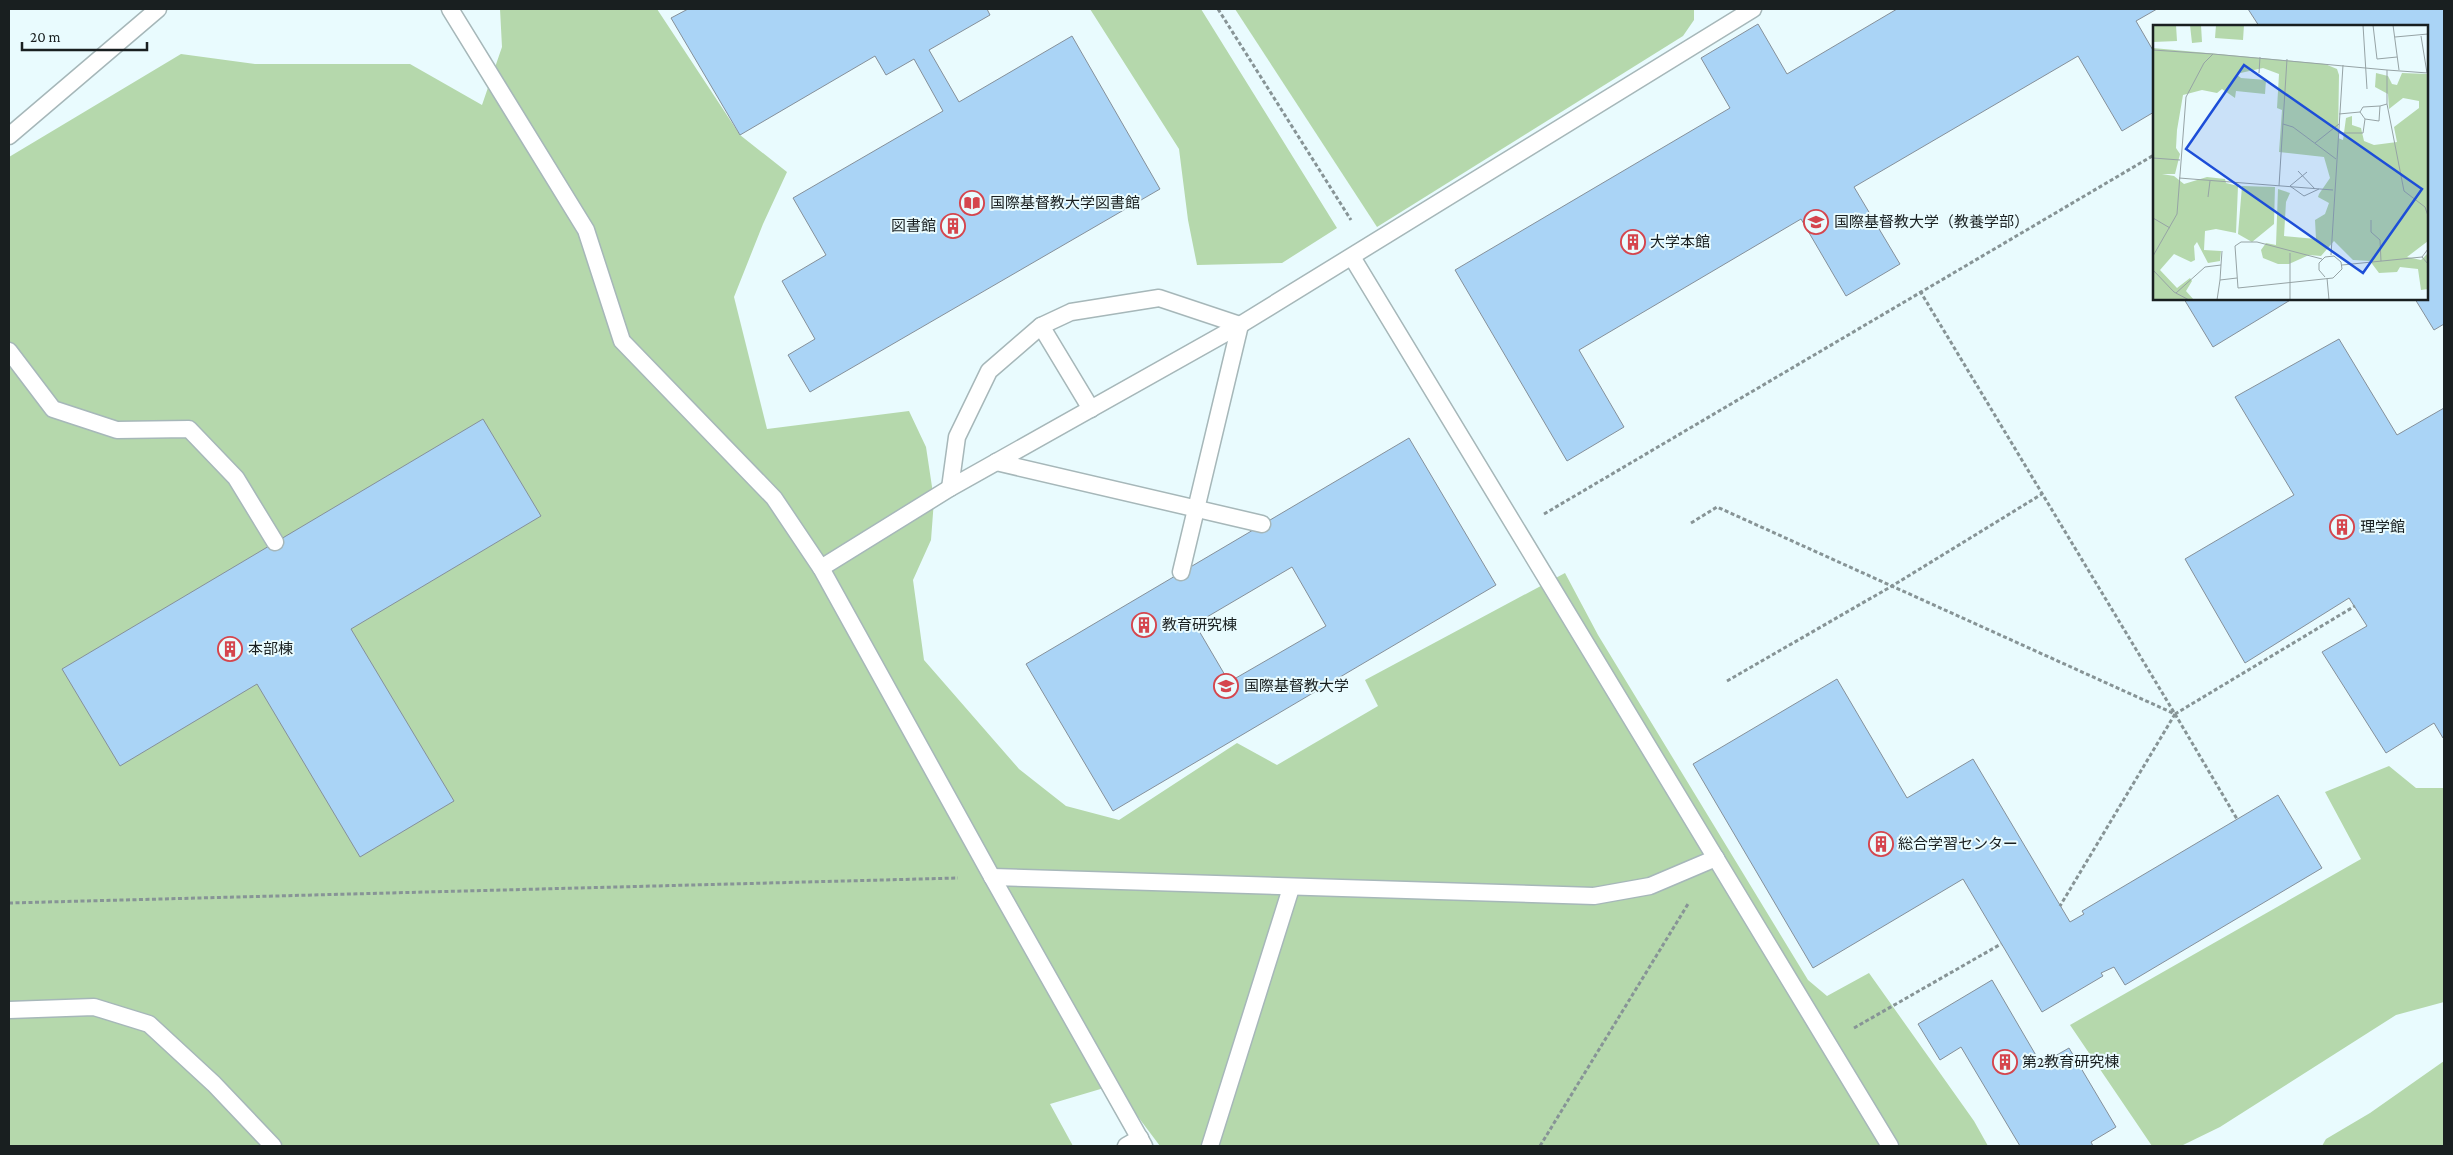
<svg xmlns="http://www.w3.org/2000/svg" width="2453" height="1155" font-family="'Crimson Pro','Noto Sans JP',serif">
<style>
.green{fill:#b5d8ac}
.building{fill:#aad4f6;stroke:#85909a;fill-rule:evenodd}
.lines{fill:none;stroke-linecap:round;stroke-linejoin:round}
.lane-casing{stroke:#a6b7b9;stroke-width:19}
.path{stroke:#879496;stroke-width:3;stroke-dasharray:4 2.5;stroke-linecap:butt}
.lane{stroke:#fff;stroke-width:16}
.labels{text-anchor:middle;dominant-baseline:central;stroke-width:4;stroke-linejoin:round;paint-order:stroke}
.poi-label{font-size:15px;fill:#191f20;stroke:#e9fbfe;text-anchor:start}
.inset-road{fill:none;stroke:#96a3a5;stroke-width:1}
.view{fill:#1d4ed8;fill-opacity:0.15;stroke:#1d4ed8;stroke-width:2.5}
.inset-edge{fill:none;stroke:#191f20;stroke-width:2.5}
</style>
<rect width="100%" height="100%" fill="#e9fbfe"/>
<g class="green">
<path d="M500,9h157l83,126 47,37 -24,52 -29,73 33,132 142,-18 17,36 8,53 -3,40 -18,40 11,80 95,109 47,37 53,14 118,-77 40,22 101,-59 -13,-26 200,-107 33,62 210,345 19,16 42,-23 105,148 14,25h-828l-46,-61 -64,19 23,42h-1064v-989l172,-103 74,10h155l72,41 20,-58z"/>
<path d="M1090,9h111l136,219 -55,35 -85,2 -9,-45 -9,-71z"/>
<path d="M1235,9h459v11l-11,16 -306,191z"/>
<path d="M2389,766l27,22h28v214l-48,13 -176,112 -39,19h-29l-82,-121 291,-166 -36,-67z"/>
<path d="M2444,1061v85h-122l4,-7 44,-26z"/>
</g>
<g class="building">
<path d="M688,9h299l3,6 -61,35 30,52 113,-66 88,153 -350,203 -22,-37 27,-16 -33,-58 44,-26 -33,-57 150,-87 -29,-52 -28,16 -11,-19 -135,79 -69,-117z"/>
<path d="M1897,9h260l-21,12 18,31v60l-32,19 -44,-75 -224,131 46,77 -54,32 -45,-77 -222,131 45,77 -57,34 -112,-191 275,-162 -29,-50 57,-34 29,50z"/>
<path d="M2248,9h196v315l-10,6 -19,-31h12v-273h-168z"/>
<path d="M2184,299h108l-79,48z"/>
<path d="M2339,339l58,96 47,-27v329l-1,1 -9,-15 -48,30 -64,-101 45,-26 -18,-28 -104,65 -60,-104 109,-64 -59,-98z"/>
<path d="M483,419l58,97 -190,113 103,172 -94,56 -103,-173 -137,82 -58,-97z"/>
<path d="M1409,438l87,147 -383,226 -87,-147zM1292,567l34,59 -97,56 -34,-58z"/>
<path d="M1837,679l70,119 66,-39 97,163 14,-8 -2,-3 196,-116 44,73 -197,117 -11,-18 -13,6 2,3 -61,36 -79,-133 -150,89 -120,-204z"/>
<path d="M1992,980l49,84 28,-16 47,79 -25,15 2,4h-73l-59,-99 -21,13 -22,-36z"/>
</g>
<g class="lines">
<defs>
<g id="lane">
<path d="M450,9l136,221 36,111 152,157 47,70 171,309 152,269"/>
<path d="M9,136l149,-127"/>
<path d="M1352,257l538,889"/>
<path d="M1041,326l50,83"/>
<path d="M9,351l44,58 64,21 72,-1 47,49 39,64"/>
<path d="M996,462l266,62"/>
<path d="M950,488l7,-51 32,-66 52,-45 30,-14 88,-14 81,27 -59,247"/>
<path d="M821,568l129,-80 290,-163 513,-316"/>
<path d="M992,877l602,19 56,-10 66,-28"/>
<path d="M9,1010l85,-3 55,17 65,60 59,62"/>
<path d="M1126,1146l14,-8"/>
<path d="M1210,1146l81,-258"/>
</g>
</defs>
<use href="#lane" class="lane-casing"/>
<g class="path">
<path d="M1218,9l133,211"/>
<path d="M1920,291l255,423 -115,192"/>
<path d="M1544,514l610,-359"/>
<path d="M1691,523l26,-16 458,207 180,-108"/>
<path d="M1727,681l165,-95 150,-92"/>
<path d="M2175,714l62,105"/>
<path d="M9,903l949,-25"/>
<path d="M1854,1028l147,-84"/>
<path d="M1540,1146l148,-242"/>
</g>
<use href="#lane" class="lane"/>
</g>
<defs>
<symbol id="library-ring" viewBox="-11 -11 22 22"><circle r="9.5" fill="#e9fbfe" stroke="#d5454d" stroke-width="1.5"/><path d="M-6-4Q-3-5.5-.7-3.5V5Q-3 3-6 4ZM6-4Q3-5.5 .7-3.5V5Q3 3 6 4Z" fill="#d5454d"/></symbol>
<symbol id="university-ring" viewBox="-11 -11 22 22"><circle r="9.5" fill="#e9fbfe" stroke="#d5454d" stroke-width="1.5"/><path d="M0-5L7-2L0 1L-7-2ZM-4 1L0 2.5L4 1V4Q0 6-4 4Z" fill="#d5454d"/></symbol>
<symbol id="building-ring" viewBox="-11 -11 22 22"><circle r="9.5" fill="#e9fbfe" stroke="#d5454d" stroke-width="1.5"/><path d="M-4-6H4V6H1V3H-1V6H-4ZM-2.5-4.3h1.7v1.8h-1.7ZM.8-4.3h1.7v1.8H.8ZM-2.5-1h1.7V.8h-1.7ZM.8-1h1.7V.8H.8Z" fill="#d5454d"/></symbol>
</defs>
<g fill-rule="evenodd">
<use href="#library-ring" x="958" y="189" width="28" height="28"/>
<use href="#university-ring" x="1802" y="208" width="28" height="28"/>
<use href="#building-ring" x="939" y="212" width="28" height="28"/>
<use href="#building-ring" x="1619" y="228" width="28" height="28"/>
<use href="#building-ring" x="2328" y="513" width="28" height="28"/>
<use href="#building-ring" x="1130" y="611" width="28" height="28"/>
<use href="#building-ring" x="216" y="635" width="28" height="28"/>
<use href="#university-ring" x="1212" y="672" width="28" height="28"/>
<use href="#building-ring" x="1867" y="830" width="28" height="28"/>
<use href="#building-ring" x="1991" y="1048" width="28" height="28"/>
</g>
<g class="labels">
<g class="poi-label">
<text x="990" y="203">国際基督教大学図書館</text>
<text x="1834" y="222">国際基督教大学（教養学部）</text>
<text x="936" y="226" text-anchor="end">図書館</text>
<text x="1650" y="242">大学本館</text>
<text x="2360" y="527">理学館</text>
<text x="1162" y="625">教育研究棟</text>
<text x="248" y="649">本部棟</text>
<text x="1244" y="686">国際基督教大学</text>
<text x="1898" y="844">総合学習センター</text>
<text x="2022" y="1062">第2教育研究棟</text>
</g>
</g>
<g transform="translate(2153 25)">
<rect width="275" height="275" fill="#e9fbfe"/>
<path d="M0,0h23l1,16 -24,1zM37,0h11l1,17 -10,1zM63,0h28l-1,15 -28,-2zM0,23l172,16 12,5 2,6 -1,63 5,2 3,-22 6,-2v9l9,3 3,13 10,4 23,-3 -3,-15 25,-19v-7l-16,-3 -14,11 -1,-15 -13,-7 1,-14 12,3 4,8 5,1 5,-12 26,1v167l-21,16 14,3 7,-7v36l-7,1 -3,-21 -18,-2 -3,5 -18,1 -9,-12 -17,-1 -19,-19 -13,15 -12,-1 -20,9h-11l-15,-6 -2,-8 5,-7 10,2 2,-56 12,4 -4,9 -2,34 32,3 -1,-19 10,-6 4,-11 -11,-6 1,-3 11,-16 -6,-21 -45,-5 3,-42 -5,-2 2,-34 -16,-6 -27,6 5,4 25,2 -1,14 -29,-3 -1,7 -13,-9 -5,4 -15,-3 -19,5 -6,35 -1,18 4,6 -5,20h-13l12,2 10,8 23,-7 18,2 1,4 12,3 -2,47 -20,-4 -11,2 -1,19 17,1 -1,10 -12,2 -11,-21 -3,4 1,14 -4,2 -17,-8 -14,16 17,18 13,-10 2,3 -6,10 8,9h-41zM89,161l33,1 -1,37 -22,18 -14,-8z" fill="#b5d8ac"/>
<path class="inset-road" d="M210,0l4,64M220,0l4,34 20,-2M240,0l6,45M268,11l6,37M242,12l33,-3M0,25l60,4M234,45l41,3M106,48l1,-16M186,89l21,-2M212,94l-5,-7 3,-5 17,-1M130,99l10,3 43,32M185,108h25l2,-14 14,2 1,-15 7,-2M162,118l24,-19M0,133l27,2M145,146l17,18M154,147l-17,14 14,10 15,-7M26,153l154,12M126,161l8,-127M55,172l2,-16M0,193l17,10M218,195v12l9,8 1,21M275,224l-6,8 6,7M137,228v47M178,230l12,-190M0,231l24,-42 9,-117 18,-34 9,-9 174,16v34l17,87 21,16 3,9M169,234l-65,-17h-16l-6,4 3,42 95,-10 9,-9 -1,-7 -7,-6 -9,1 -6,6v7l6,7M189,240l80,-8M0,245l21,22 15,8M174,253l2,22M67,255l1,-15M23,268l29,-26 16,-2 1,-14M64,275l3,-20 17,-2"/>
<path class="view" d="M91,40l178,124 -59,84 -177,-124z"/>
<rect width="275" height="275" class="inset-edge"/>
</g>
<rect width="2453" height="1155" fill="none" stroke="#191f20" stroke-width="20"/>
<path d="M22 42v8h125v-8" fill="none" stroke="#191f20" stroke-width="2.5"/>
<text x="30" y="42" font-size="15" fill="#191f20" stroke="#e9fbfe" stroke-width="4" paint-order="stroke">20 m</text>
</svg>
